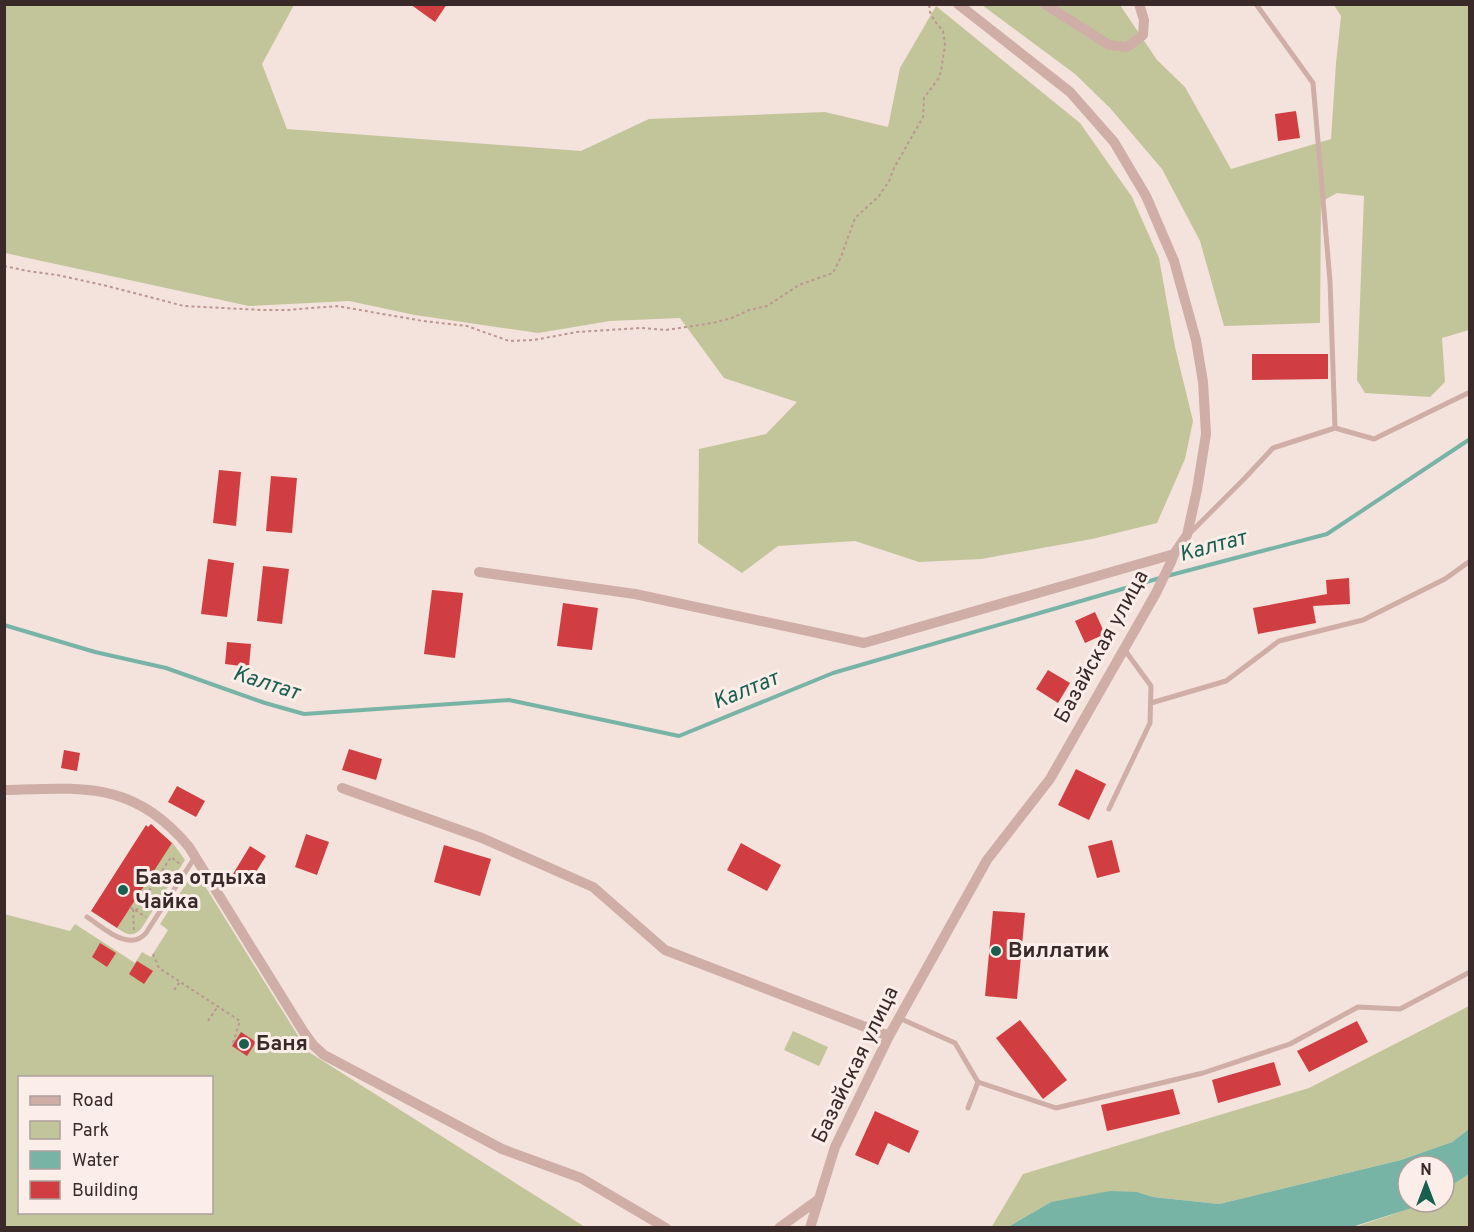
<svg xmlns="http://www.w3.org/2000/svg" width="1474" height="1232" font-family="Overpass,sans-serif">
<style>
.green{fill:#c2c59a;fill-rule:evenodd}
.water{fill:#78b4a6}
.lines{fill:none;stroke-linecap:round;stroke-linejoin:round}
.stream{stroke:#78b4a6;stroke-width:4}
.building{fill:#d03e42}
.path{stroke:#ba9790;stroke-width:2;stroke-dasharray:3 3;stroke-linecap:butt}
.service{stroke:#ceaea6;stroke-width:5}
.minor{stroke:#ceaea6;stroke-width:10}
.poi-dot{fill:#195f50;stroke:#fbeee9;stroke-width:2}
.labels{text-anchor:middle;dominant-baseline:central;stroke-width:6;stroke-linejoin:round;paint-order:stroke}
.street-label{font-size:21px;fill:#392928;stroke:#fbeee9}
.poi-label{font-size:21px;font-weight:bold;fill:#392928;stroke:#fbeee9;text-anchor:start}
.water-label{font-size:22px;font-style:italic;fill:#195f50;stroke:#fbeee9}
</style>
<rect width="100%" height="100%" fill="#f4e2dc"/>
<g class="green">
<path d="M5,4l289,1 -32,59 25,65 294,22 68,-32 176,-7 63,15 12,-59 36,-62 144,117 52,74 27,61 16,89 18,74 -8,38 -28,64 -65,16 -111,20 -62,3 -64,-21 -77,5 -36,27 -44,-30 1,-94 67,-15 31,-32 -73,-24 -44,-60 -70,3 -72,12 -123,-18 -66,-14 -100,5 -244,-53z"/>
<path d="M982,5h138l37,55 28,27 46,82 100,-30 5,-76 5,-47 -7,-11h135v325l-27,8 3,44 -15,15 -65,-4 -8,-13 7,-184 -27,-3 -16,9 -1,121 -96,3 -24,-85 -38,-72 -52,-61 -35,-34z"/>
<path d="M172,842l13,18 -44,69c-9,9 -15,5 -24,-1z"/>
<path d="M195,870l110,177 -1,2 281,178h-580l-1,-313 66,17 5,-7 60,39 7,-11 9,5 17,-27 -8,-6zM20,1078h192v134h-192z"/>
<path d="M1469,1006v123l-17,13 -51,18 -182,44 -66,-7 -16,-5 -86,10 -43,25 -17,1 32,-54 286,-86z"/>
<path d="M793,1031l35,16 -9,19 -35,-16z"/>
<path d="M1469,1174v53l-117,1 42,-14 23,-12h27v-14z"/>
</g>
<path class="water" d="M1469,1129v45l-25,16v-24h-36v36h18l-5,3 -69,22h-344l43,-25 59,-11 27,1 16,5 66,7 182,-44 51,-18z"/>
<g class="lines">
<g class="stream">
<path d="M1167,576l160,-42 143,-95"/>
<path d="M4,625l91,27 71,16 99,35 39,11 205,-14 170,36 154,-63 327,-95"/>
</g>
</g>
<g class="building">
<path d="M410,4h37l-12,18z"/>
<path d="M1296,111l4,27 -22,3 -3,-27z"/>
<path d="M1252,354h76v25l-76,1z"/>
<path d="M219,470l22,2 -5,54 -23,-3z"/>
<path d="M271,476l26,2 -5,55 -26,-2z"/>
<path d="M208,559l26,4 -7,54 -26,-3z"/>
<path d="M263,566l26,3 -7,55 -25,-3z"/>
<path d="M1349,578l1,26 -37,2 3,17 -58,11 -5,-26 74,-14 -1,-14z"/>
<path d="M432,590l31,3 -8,65 -31,-4z"/>
<path d="M563,603l35,5 -6,42 -35,-4z"/>
<path d="M1095,612l10,22 -20,9 -10,-22z"/>
<path d="M227,642l24,2 -2,23 -24,-3z"/>
<path d="M1048,670l22,13 -12,20 -22,-14z"/>
<path d="M349,749l33,10 -6,21 -34,-10z"/>
<path d="M64,750l16,3 -3,18 -16,-3z"/>
<path d="M1076,769l30,15 -17,36 -31,-15z"/>
<path d="M177,786l28,15 -9,16 -28,-15z"/>
<path d="M151,824l21,19 -55,85 -26,-17 55,-86 2,2z"/>
<path d="M306,834l23,8 -12,33 -22,-8z"/>
<path d="M1112,840l8,32 -23,6 -9,-32z"/>
<path d="M741,843l40,22 -14,26 -40,-21z"/>
<path d="M444,845l47,14 -11,37 -46,-14z"/>
<path d="M250,846l16,10 -17,27 -16,-9z"/>
<path d="M993,911l32,2 -8,86 -32,-3z"/>
<path d="M100,943l16,10 -9,14 -15,-10z"/>
<path d="M137,961l16,10 -9,13 -15,-10z"/>
<path d="M1020,1020l47,60 -24,19 -47,-61z"/>
<path d="M1357,1021l11,21 -59,30 -12,-21z"/>
<path d="M241,1032l15,10 -9,14 -15,-10z"/>
<path d="M1274,1062l7,23 -63,18 -6,-23z"/>
<path d="M1173,1089l7,25 -73,17 -6,-26z"/>
<path d="M875,1111l44,20 -10,22 -21,-10 -10,22 -23,-10z"/>
</g>
<g class="lines">
<g class="path">
<path d="M4,266l24,5 29,4 46,10 81,21 78,4h26l49,-4 86,15 44,5 42,15 25,-1 43,-8 64,-4 25,2 47,-7 19,-5 17,-8 18,-4 32,-21 34,-12 8,-16 14,-39 24,-22 10,-15 5,-13 29,-51 1,-19 14,-19 3,-8 4,-26 -2,-14 -9,-11 -4,-8 -1,-8"/>
<path d="M153,873l15,10"/>
<path d="M130,907l16,10"/>
<path d="M133,909l1,23"/>
<path d="M136,911l35,-54 9,7"/>
<path d="M153,954l6,14 81,53 -8,25"/>
<path d="M174,990l6,-8"/>
<path d="M208,1021l10,-15"/>
</g>
<g class="service">
<path d="M1335,428l39,11 96,-47"/>
<path d="M1191,532l54,-54 28,-30 62,-20 -5,-147 -17,-198 -57,-79"/>
<path d="M1151,703l75,-22 53,-40 84,-21 82,-41 25,-18"/>
<path d="M1109,809l41,-86 1,-37 -27,-37"/>
<path d="M87,917c16,10 42,36 59,16l49,-76"/>
<path d="M899,1018l56,25 23,39 78,26 147,-35 87,-29 68,-37 42,2 70,-37"/>
<path d="M968,1108l10,-26"/>
</g>
<g class="minor">
<path d="M1045,4l64,41 18,2 16,-12 1,-15 -5,-16"/>
<path d="M479,572l156,22 229,49 310,-89"/>
<path d="M342,788l140,50 111,49 72,63 224,86"/>
<path d="M4,790c78,-2 130,-10 185,57l114,184 10,14 11,10 178,94 79,29 85,50"/>
<path d="M779,1228l40,-29"/>
<path d="M810,1228l25,-81 54,-111 98,-176 63,-81 106,-186 15,-31 3,-8 13,-19 10,-45 9,-56 -3,-52 -7,-42 -22,-79 -28,-65 -32,-54 -44,-50 -112,-88"/>
</g>
</g>
<g class="poi-dot">
<circle cx="123" cy="890" r="6"/>
<circle cx="996" cy="951" r="6"/>
<circle cx="244" cy="1044" r="6"/>
</g>
<g class="labels">
<g class="street-label">
<text transform="translate(1102 647) rotate(-61)">Базайская улица</text>
<text transform="translate(856 1065) rotate(-64)">Базайская улица</text>
</g>
<g class="poi-label">
<text x="135" y="878">База отдыха<tspan x="135" dy="24">Чайка</tspan></text>
<text x="1008" y="951">Виллатик</text>
<text x="256" y="1044">Баня</text>
</g>
<g class="water-label">
<text transform="translate(1213 547) rotate(-15)">Калтат</text>
<text transform="translate(266 684) rotate(18)">Калтат</text>
<text transform="translate(746 691) rotate(-22)">Калтат</text>
</g>
</g>
<rect width="1474" height="1232" fill="none" stroke="#392928" stroke-width="12"/>
<rect x="18" y="1076" width="195" height="138" fill="#fbeee9" stroke="#ad9f9c" stroke-width="1.5"/>
<rect x="30" y="1096" width="30" height="9" fill="#ceaea6" stroke="#ad9f9c" stroke-width="1.5"/>
<text x="72" y="1106" font-size="18" fill="#392928">Road</text>
<rect x="30" y="1121" width="30" height="18" fill="#c2c59a" stroke="#ad9f9c" stroke-width="1.5"/>
<text x="72" y="1136" font-size="18" fill="#392928">Park</text>
<rect x="30" y="1151" width="30" height="18" fill="#78b4a6" stroke="#ad9f9c" stroke-width="1.5"/>
<text x="72" y="1166" font-size="18" fill="#392928">Water</text>
<rect x="30" y="1181" width="30" height="18" fill="#d03e42" stroke="#ad9f9c" stroke-width="1.5"/>
<text x="72" y="1196" font-size="18" fill="#392928">Building</text>
<g transform="translate(1426 1184)"><circle r="28" fill="#fbeee9" stroke="#ad9f9c" stroke-width="1.5"/>
<path d="M0-4.5L10 22L0 15L-10 22Z" fill="#195f50"/>
<text y="-9" font-size="16" font-weight="bold" text-anchor="middle" fill="#392928">N</text>
</g>
</svg>
